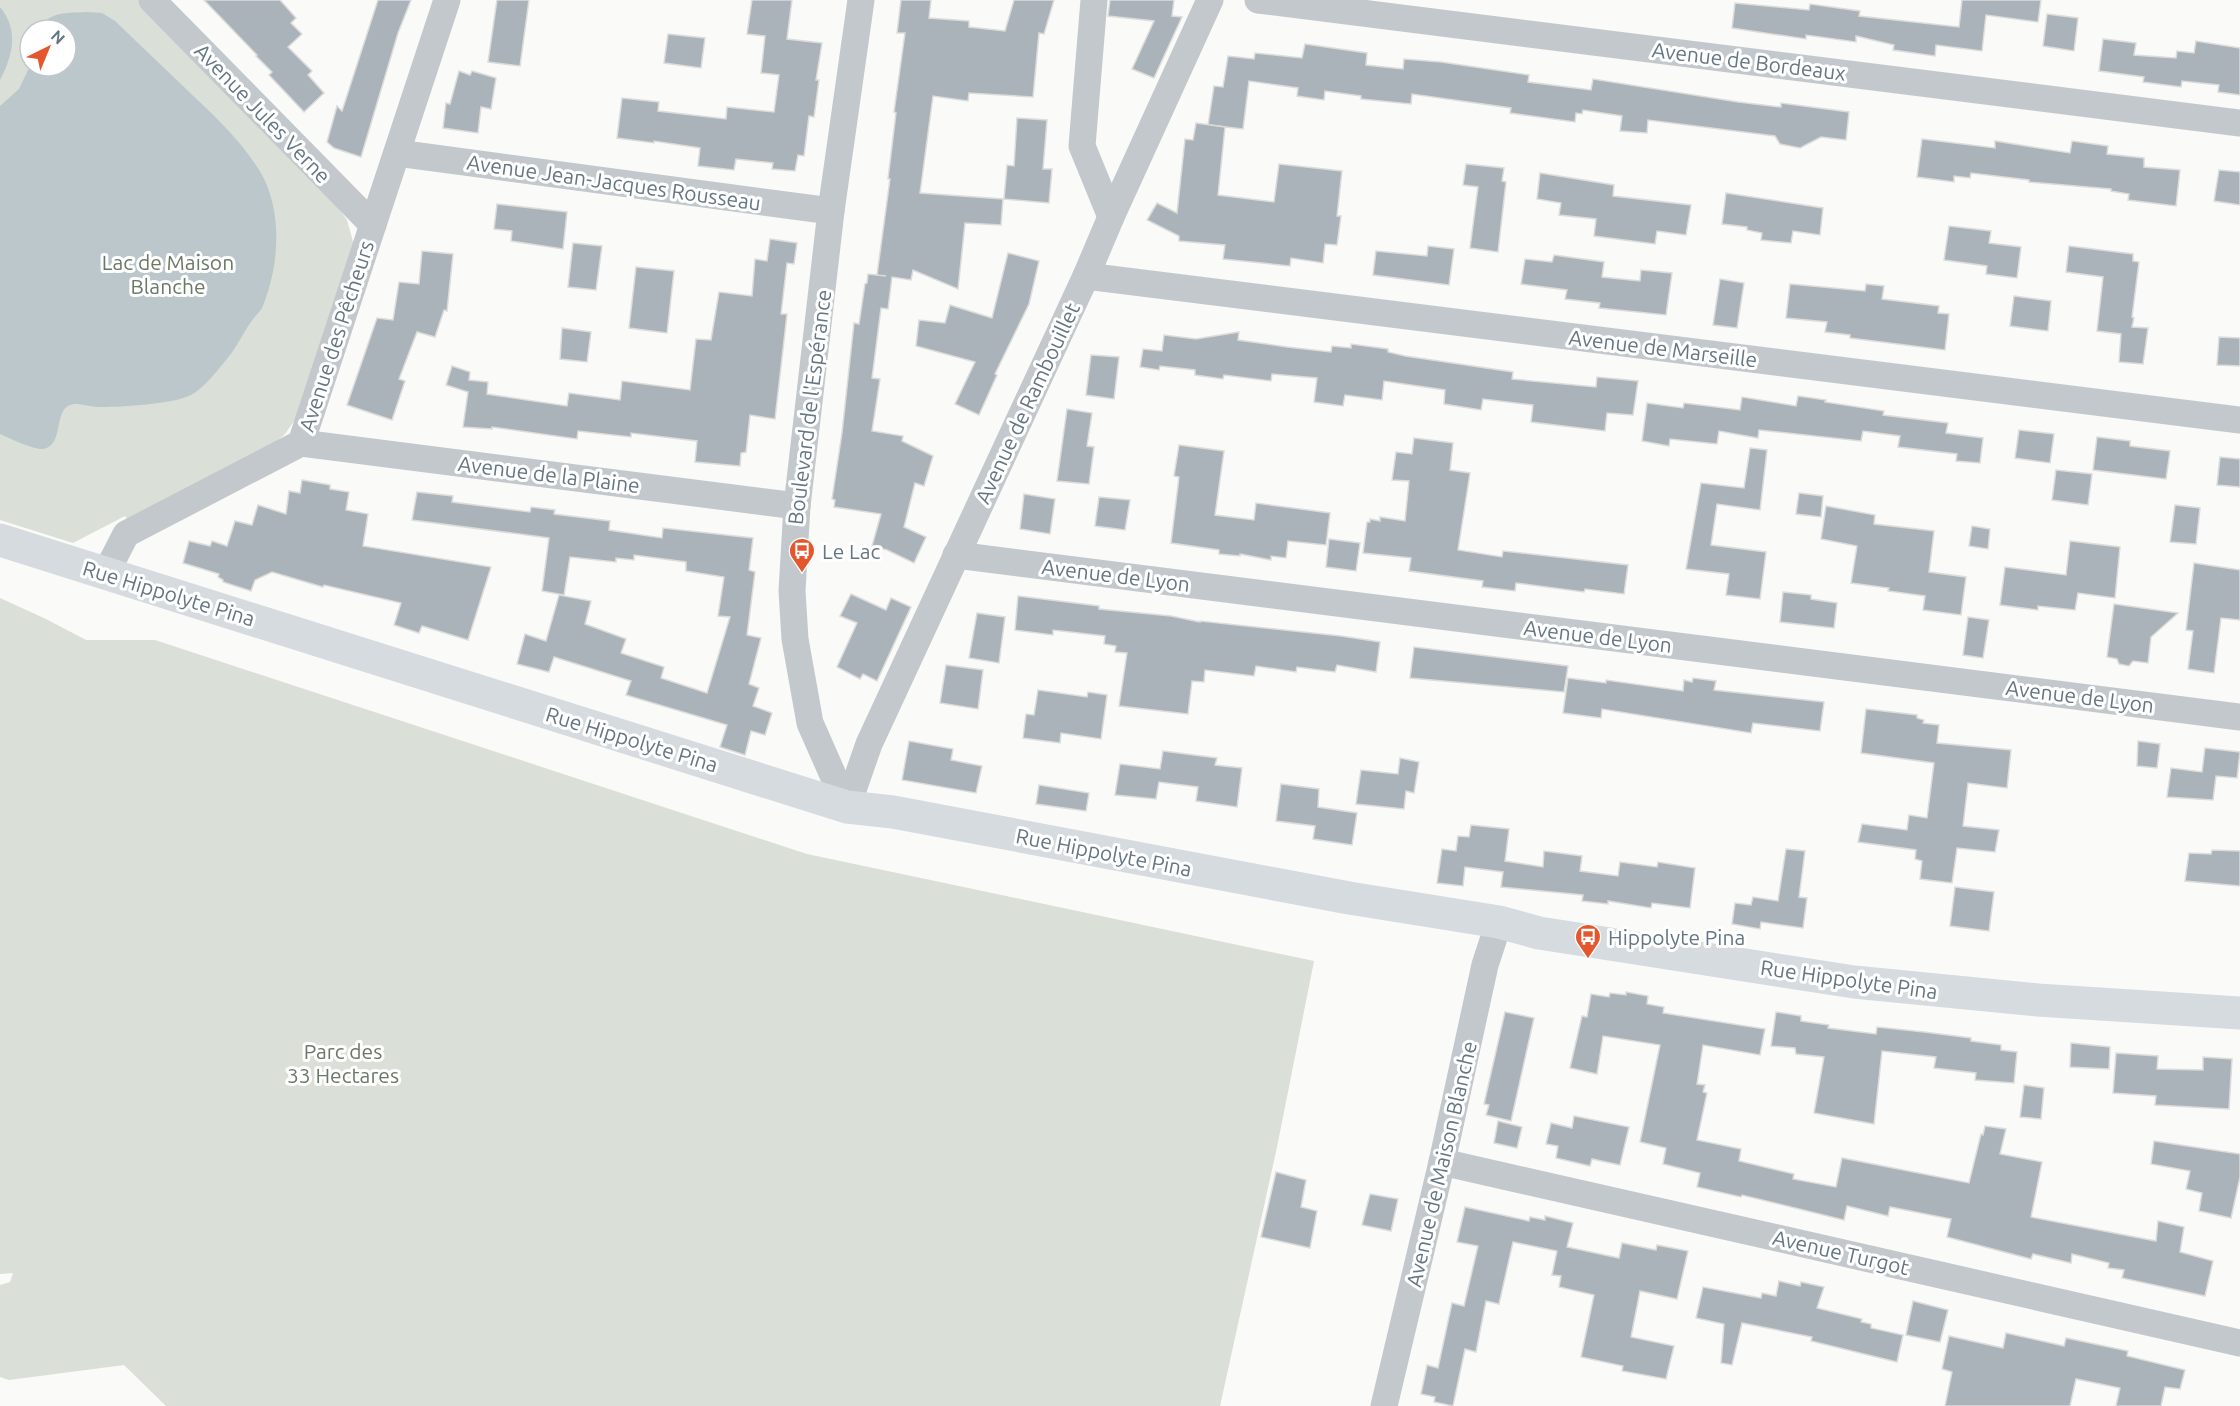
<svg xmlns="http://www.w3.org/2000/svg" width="2240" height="1406" font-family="Ubuntu,sans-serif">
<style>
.green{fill:#dadfd7;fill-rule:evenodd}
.water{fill:#bbc7cb}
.building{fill:#aab3b9;stroke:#dcdcda;stroke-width:1.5}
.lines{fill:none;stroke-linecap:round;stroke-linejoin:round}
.minor{stroke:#c3c8cc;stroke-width:27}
.major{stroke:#d6dbdf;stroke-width:33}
.labels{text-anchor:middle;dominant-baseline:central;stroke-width:6;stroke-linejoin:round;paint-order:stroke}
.street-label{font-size:21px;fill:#657683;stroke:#fff}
.park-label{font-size:21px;fill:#687a64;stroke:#fff}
.poi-label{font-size:21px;fill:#657683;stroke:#fff;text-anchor:start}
</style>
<rect width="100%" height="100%" fill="#fafaf8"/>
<g class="green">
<path d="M0,0h139l200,209 8,11 8,29 -56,165 -14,20 -18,16 -137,73 -5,-7 -52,27 -73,-23zM30,30h36v36h-36z"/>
<path d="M0,598l46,21 40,21h69l652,214 507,107 -37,186 -57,259h-1054l-42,-41 -115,15 -9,-3v-92l10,-3 3,-9 -13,1z"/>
</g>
<g class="water">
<path d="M0,7c19,23 13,48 0,73z"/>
<path d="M87,12l15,1 13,8c23,22 46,44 69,66 28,27 58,53 78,88 21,39 17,93 0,133 -3,5 -8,9 -11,14 -9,13 -14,25 -25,38 -10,12 -22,28 -35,35 -17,9 -70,12 -90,12 -8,0 -15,-2 -23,-3 -28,-2 -11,41 -35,45 -9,1 -34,-11 -43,-15v-328l19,-17 11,-23h36v-36h-27c8,-19 30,-17 48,-18z"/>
</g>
<g class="building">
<path d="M204,0h76l16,18 -5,5 11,11 -14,13 24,24 -4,4 16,18 -20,19 -35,-37 3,-3 -16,-16 1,-1z"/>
<path d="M378,0h33l-13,33 -37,124 -27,-9 -7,-6 10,-36 5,5z"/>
<path d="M497,0h32l-9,66 -32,-4z"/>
<path d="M752,0h40l-5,39 35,4 -6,37h3l-5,37 -5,-1 -5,40 -6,-1 -3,16 -23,-2 1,-6 -37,-4 -2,11 -36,-4 2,-18 -46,-7v2l-37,-5 5,-40 37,4 -1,9 68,8 1,-12 47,5 5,-37 -18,-2 4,-37 -18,-2z"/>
<path d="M901,0h30l-2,18 40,3v6l36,4 9,-31h40l-10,34 -5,-1 -6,64 -64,-4 -1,8 -35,-5 -13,97 83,6 -2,26 -36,-2 -7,66 -45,-19 -2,10 -19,-3 -4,32 -7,-1 -9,70 8,1 -8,52 31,5 -1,5 31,15 -9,30 -9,-3 -11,44 22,10 -12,26 -27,-13 -15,-4 9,-32 -47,-7 1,-7 -3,-1 10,-66 12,-110 5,1 6,-40 2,-1 1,-9 18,2 -9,-1 13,-96h-2l8,-66 -2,-1 11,-79h-8z"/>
<path d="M1110,0h64l-2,16 10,1 -28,61 -22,-9 22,-48 -46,-5z"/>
<path d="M1962,0h79l-3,22 -52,-7 -4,36 -46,-6 -1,11 -42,-6 1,-5 -38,-9v6l-50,-7v4l-74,-11 3,-25 74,7 1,-6 50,7 -1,5 100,11z"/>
<path d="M2047,14l31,4 -4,33 -31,-5z"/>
<path d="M668,34l37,4 -4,30 -37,-5z"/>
<path d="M2103,39l33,4 -2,12 42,3 1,-7 17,2 2,-12 44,7v47l-22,-3 1,-7 -37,-4 -1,6 -38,-5 1,-5 -45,-6z"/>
<path d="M1305,44l62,9 -1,12 37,4 1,-10 37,3 88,13 -1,7 63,8 2,-11 145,23 43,5v-4l68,9 -3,28 -25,-3 -21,11 -20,-4 -5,-8 -127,-16 -1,13 -27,-2 2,-15 -39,-6 -1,4 -6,-1 -1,9 -65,-9 1,-5 -99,-14 -1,10 -50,-5v-3l-36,-5 -1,9 -27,-4 1,-8 -49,-7 -6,48 -35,-4 6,-39 9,1 5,-31 26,3 1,-6 47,5z"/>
<path d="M459,71l11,4 2,-4 24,7 -5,31 -10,-2 -3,26 -35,-5 3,-25 4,1z"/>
<path d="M1017,118l30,2 -4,49h9l-3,34 -45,-4 3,-34 7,1z"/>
<path d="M1196,123l29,4 -7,68 56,7 5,-38 63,7 -5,45h4l-4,29 -12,-1 -2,19 -32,-5 -1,8 -67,-7 2,-14 -46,-4v-5l-32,-16 10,-17 20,10 8,-74 8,1z"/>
<path d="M1922,139l73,9v-7l75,12 2,-12 36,5 -1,8 37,4v9l36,3 -4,36 -48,-6 1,-6 -18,-3v-2l-82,-7v-2l-58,-7 -1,5 -16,-2v6l-37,-5z"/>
<path d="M1466,164l38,4 -2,13 4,1 -8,70 -28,-4 8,-61 -15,-2z"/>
<path d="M2219,170l21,2v33l-26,-4z"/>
<path d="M1540,173l74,12 -1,11 78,9 -5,30 -29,-4 -2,13 -61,-8 2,-17 -37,-4 2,-12 -24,-4z"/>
<path d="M1726,193l97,15 -3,27 -27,-4 -2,12 -30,-3 1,-7 -15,-3v-3l-25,-3z"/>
<path d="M497,204l70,8 -4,37 -52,-8 1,-10 -18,-2z"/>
<path d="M1949,226l42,5 -2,12 32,4 -4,31 -31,-4 1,-8 -43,-6z"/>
<path d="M770,239l27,4 -3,21 -7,-1 -6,51h6l-12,105 -25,-4 -4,37 -5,1 -1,13 -45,-4 2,-21 -66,-8v4l-53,-6 -1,8 -85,-12v2l-29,-2 5,-35 -22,-7 6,-19 18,6 -1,8 19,2 -1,12 80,12 2,-13 51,7 2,-19 68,9 6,-51 15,1 8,-48 33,4 3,-37 12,2z"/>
<path d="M573,243l29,3 -6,44 -28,-3z"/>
<path d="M1428,246l26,3 -5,36 -76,-10 3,-24 51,5z"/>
<path d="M2069,246l64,8v7l6,1 -7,55 2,1 -2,9 16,1 -5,36 -24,-2 2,-28 -24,-3 6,-54 -37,-5z"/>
<path d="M422,251l31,3 -6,57 -3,-1 -9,27 -18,-5 -18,47 6,2 -13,39 -45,-15 30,-87 16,2 6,-38 20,2z"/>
<path d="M1008,253l31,8 -10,43 -34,70 2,1 -18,40 -24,-11 20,-42 -59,-16 3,-26 26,3 5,-18 42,13z"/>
<path d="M1554,255l50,7 -2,15 38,4 1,-11 31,3 -6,42 -67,-7 1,-5 -35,-4 2,-9 -46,-6 4,-25 27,3z"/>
<path d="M636,267l38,4 -7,62 -38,-5z"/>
<path d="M1720,279l24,4 -7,45 -24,-3z"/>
<path d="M1790,284l75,7 1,-7 18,2 -2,13 57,7 -1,7 11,1 -4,36 -95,-12v-3l-25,-3 2,-10 -41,-4z"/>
<path d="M2014,296l37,5 -3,30 -38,-5z"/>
<path d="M562,328l29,4 -4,30 -27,-3z"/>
<path d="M1239,332l-1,8 49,7 44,5 1,-6 19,2v-4l37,5v3l17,4 108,16 -1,7 84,8 1,-10 41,4 -5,34 -26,-2 -2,18 -74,-9 2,-17 -50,-6 -2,11 -37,-6 1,-14 -61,-9 -2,19 -37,-5 -2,11 -29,-4 3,-24 -45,-4 -1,7 -47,-6 -1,4 -28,-4v-5l-35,-4 -1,4 -19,-3 3,-18 19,2 2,-16 32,4z"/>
<path d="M2219,337l21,1v28l-23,-1z"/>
<path d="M1091,355l28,2 -5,42 -28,-4z"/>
<path d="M1798,396l28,4 -1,2 59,9 -1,4 65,8 -2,10 37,5 -3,25 -24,-2 1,-7 -59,-7 2,-11 -37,-5 -2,10 -102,-11 -1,8 -39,-7 -2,13 -47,-5 -1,7 -27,-5 5,-38 36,5 1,-5 56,7 2,-13 54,9z"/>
<path d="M1067,409l25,4 -5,33 7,1 -5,37 -32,-3z"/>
<path d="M2019,430l35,4 -4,29 -35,-5z"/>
<path d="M2097,437l33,4v5l40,5 -4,28 -73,-9z"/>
<path d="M1414,438l39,5 -3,27 20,3 -12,77 44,7 1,-6 125,14 -4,29 -39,-5 -1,3 -68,-9 -1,8 -33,-4 1,-6 -74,-10 2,-13 -48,-5 4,-31h3v-3l10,2v-4l25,4 4,-40 -17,-1 4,-28 16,2z"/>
<path d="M1179,445l45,6 -9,64 39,5 2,-17 74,10 -4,32 -38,-4 -2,17 -15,-2v4l-31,-6v2l-21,-2v-4l-48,-7 8,-66 -5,-1z"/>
<path d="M1750,448l17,2 -7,60 -43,-6 -6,41 55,7 -6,47 -34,-4 3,-21 -43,-5 15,-86 43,5z"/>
<path d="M2220,457l20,2v28l-23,-2z"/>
<path d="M2056,470l36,4 -4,31 -36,-5z"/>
<path d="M302,480l28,5v4l19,3 -3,18 22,4 -5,32 128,21 -23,73 -46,-14 -3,7 -25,-8 7,-22 -77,-18 -1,2 -51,-15 -17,8 -4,11 -28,-9v-2l-5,-3 1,-3 -36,-11 6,-22 21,5 2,-5 15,5 8,-25 17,4 6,-20 28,9 3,-23 11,2z"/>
<path d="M417,492l36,4 -1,6 78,10 1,-5 24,3 -1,4 56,7 -1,9 53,8 1,-10 90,10 -4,32 6,2 -8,63 14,3 -12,46 10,4 -6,18 19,7 -7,22 -14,-4 -6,24 -25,-8 7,-22 -101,-30 5,-14 -77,-24 -5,15 -32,-8 8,-30 21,7 13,-46 32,6 -6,23 41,15 -5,14 43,14 -3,11 46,15 23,-76 -12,-1 6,-39 -38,-6v-9l-52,-7v5l-18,-2v4l-46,-5 -6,38 -22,-4 7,-53 -137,-18z"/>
<path d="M1799,493l24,3 -2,21 -25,-3z"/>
<path d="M1024,494l31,5 -5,35 -30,-5z"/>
<path d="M1099,497l31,3 -5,30 -30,-4z"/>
<path d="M2175,505l25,3 -4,36 -26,-2z"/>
<path d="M1826,506l49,9 -1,9 60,7 -5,41 37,5 -5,38 -38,-5 2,-14 -37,-5 1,-3 -38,-5 6,-37 -36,-7z"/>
<path d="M1972,526l18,3 -2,20 -19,-3z"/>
<path d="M1329,539l31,4 -4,28 -30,-4z"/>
<path d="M2070,541l50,6 -5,51 -37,-5 -3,17 -37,-4v4l-38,-5 5,-38 61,8z"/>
<path d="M2194,563l46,7v50l-19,-2 -7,55 -26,-4 5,-38 -7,-1z"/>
<path d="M1783,592l28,3v4l26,4 -3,25 -54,-6z"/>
<path d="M851,594l35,16 5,-12 20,9 -34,74 -14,-7 -3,5 -23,-12 20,-44 -17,-7z"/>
<path d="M1018,596l81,10v3l72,7 29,6v-1l141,15 39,6 -4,30 -39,-7 -2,7 -38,-5 -1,5 -40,-6 -2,10 -49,-6 -1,12 -12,-1 -4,33 -69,-8 8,-53 -12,-1 1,-6 -12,-2 1,-8 -52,-6v5l-38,-5z"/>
<path d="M2114,604l64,9 -27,24 -3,26 -15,-2 -4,5 -10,-2 -2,-5 -10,-2z"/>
<path d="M977,613l28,4 -6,46 -30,-5z"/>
<path d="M1968,617l21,3 -6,38 -20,-3z"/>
<path d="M1414,647l154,19 -4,26 -154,-14z"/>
<path d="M946,665l37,5 -5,39 -38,-6z"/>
<path d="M1568,678l38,5v-3l77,11 1,-11 8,2 1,-4 23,3 -2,9 110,12 -4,29 -67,-8 -2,10 -149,-24 -1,9 -38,-5z"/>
<path d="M1038,690l49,7 1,-5 19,3 -6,44 -40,-6 -1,10 -37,-5 3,-24 8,1z"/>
<path d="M1866,709l51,6v3l7,2 -1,3 16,2 -2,18 74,7 -4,38 -39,-5 -5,43 36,4 -4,22 -38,-4 -5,35 -32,-4 2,-18 -7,-2 1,-9 -58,-8 4,-18 45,6 2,-15 18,3 7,-55 -73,-10z"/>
<path d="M909,741l44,8 -2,11 31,6 -6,27 -74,-13z"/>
<path d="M2138,741l22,3 -3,24 -20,-2z"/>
<path d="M2205,748l35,4 -3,26 -21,-2 -3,24 -46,-3 4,-29 31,4z"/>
<path d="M1163,751l54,7 -2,7 27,3 -5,39 -41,-6 2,-14 -39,-5 -3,17 -41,-4 5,-31 40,5z"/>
<path d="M1400,758l19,4 -5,31 -8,-2 -2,18 -48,-5 5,-34 37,4z"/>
<path d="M1281,784l38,5 -1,18 39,6 -5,32 -39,-6 2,-13 -39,-5z"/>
<path d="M1039,785l50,8 -3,18 -50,-7z"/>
<path d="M1471,825l38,4 -4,32 38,6 1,-16 38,5 -2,15 38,5 2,-14 37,5 1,-5 37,6 -5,40 -38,-5 -1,5 -43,-7v3l-26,-3 1,-6 -82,-8 2,-15 -38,-5 -2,19 -26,-3 5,-34 14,2 2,-15 11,1z"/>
<path d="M1786,849l19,2 -6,46 8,1 -4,30 -42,-6 -1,7 -28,-5 3,-21 16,2 2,-8 25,4z"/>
<path d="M2212,850l28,1v35l-55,-5 4,-28 22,1z"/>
<path d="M1955,887l39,5 -5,39 -39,-5z"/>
<path d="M1626,992l22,4 -1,8 17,3 -1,6 102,16 -5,26 -57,-10 -6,39 8,1 -2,7 4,1 -10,47 44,9 -2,12 55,13 -1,5 43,8 6,-29 127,25 12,-49 2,1 2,-9 21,3 -6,25 42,8 -11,55 125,24 2,-20 26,6 -4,25 33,9 -8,35 -83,-18 2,-8 -16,-2 1,-5 -37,-9 -1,9 -38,-9 -2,5 -84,-22 4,-18 -61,-12 -2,9 -41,-10 -3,14 -102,-25 -1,2 -44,-10 3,-14 -37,-9 3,-16 -26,-6 20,-97 -57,-9 -6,38 -27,-6 12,-52 5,1 4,-23 18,3 1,-4 16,2z"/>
<path d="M1505,1012l29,6 -23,103 -25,-6 3,-10 -5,-1z"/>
<path d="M1776,1012l25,4v5l28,4 -1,3 48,6 1,-7 47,5 47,6v3l30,4v5l16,2 -3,31 -39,-3 1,-7 -42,-5 2,-11 -54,-6 -8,73 -60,-11 10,-56 -28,-3 -1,-6 -24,-2z"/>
<path d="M2071,1043l39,4 -1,22 -39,-2z"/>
<path d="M2116,1053l42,3 -1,13 46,1v-13l29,2 -3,50 -74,-4 1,-9 -43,-3z"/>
<path d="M2024,1085l20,3 -3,31 -21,-2z"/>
<path d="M1574,1116l55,11 -9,38 -28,-6 -2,7 -34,-8 2,-12 -12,-2 5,-21 21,5z"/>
<path d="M1498,1121l24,6 -5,21 -23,-5z"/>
<path d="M2154,1141l86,13v23l-9,41 -32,-7 3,-18 -16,-4 4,-18 -39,-7z"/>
<path d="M1276,1172l30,8 -5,27 16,4 -7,37 -49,-11z"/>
<path d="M1370,1194l28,5 -7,32 -29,-6z"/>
<path d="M1465,1207l64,14 1,-4 15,3v-4l28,7 -6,24 52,11 3,-15 34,7 1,-5 31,6 -11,48 -37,-8 -9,46 43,9 -8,33 -44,-8 1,-5 -42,-9 13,-62 -35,-8 2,-11 -9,-1 5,-24 -44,-9 -14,62 -13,-3 -10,51 -11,-3 -12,57 -19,-4 1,-5 -14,-3 6,-29 11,3 14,-65 12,3 14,-60 -21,-4z"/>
<path d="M1779,1281l21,5 1,-4 23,5 -7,21 45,11 -1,3 10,2v4l32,7 -6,27 -86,-21 1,-4 -70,-14 -10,42 -11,-2 3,-39 -28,-6 7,-31 58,11 1,-5 14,3z"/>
<path d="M1913,1301l35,9 -8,32 -34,-7z"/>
<path d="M2006,1333l58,13 2,-8 62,13 -1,5 58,14 -5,19 -15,-2 -4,19h-45l4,-18 -44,-9 -6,27h-125l7,-34 -10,-3 7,-33 54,12z"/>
</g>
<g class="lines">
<g class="minor">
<path d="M152,0l221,225"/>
<path d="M1094,0l-12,146 29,71"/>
<path d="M1258,0l982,123"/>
<path d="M397,153l434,58"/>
<path d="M1086,276l1154,144"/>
<path d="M301,443l496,63"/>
<path d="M956,555l1284,162"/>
<path d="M106,573l20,-39 175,-91 146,-443"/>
<path d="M847,807l22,-63 217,-468 25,-59 99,-217"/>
<path d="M847,807l-37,-84 -15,-84 -3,-48 5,-85 34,-295 30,-211"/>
<path d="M1442,1162l798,181"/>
<path d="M1384,1406l58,-244 43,-197 14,-43"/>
</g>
<path class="major" d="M0,540l847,267 46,5 456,86 150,24 40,11 315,49 184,18 202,13"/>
</g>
<defs>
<symbol id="bus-pin" viewBox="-11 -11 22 30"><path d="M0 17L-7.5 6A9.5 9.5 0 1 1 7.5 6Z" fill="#e4572e" stroke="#fff"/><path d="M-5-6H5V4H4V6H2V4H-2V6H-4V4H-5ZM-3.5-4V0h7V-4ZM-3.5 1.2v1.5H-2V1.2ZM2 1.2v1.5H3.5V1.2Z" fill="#fff"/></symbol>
</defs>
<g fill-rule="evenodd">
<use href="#bus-pin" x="787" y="536" width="30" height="40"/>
<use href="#bus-pin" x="1573" y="922" width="30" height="40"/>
</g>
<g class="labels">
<g class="street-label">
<text transform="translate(1749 61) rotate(7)">Avenue de Bordeaux</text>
<text transform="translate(263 113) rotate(46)">Avenue Jules Verne</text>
<text transform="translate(614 182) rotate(8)">Avenue Jean-Jacques Rousseau</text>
<text transform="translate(336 336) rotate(-72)">Avenue des Pêcheurs</text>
<text transform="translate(1663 348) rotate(7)">Avenue de Marseille</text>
<text transform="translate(1027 403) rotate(-65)">Avenue de Rambouillet</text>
<text transform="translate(809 407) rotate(-83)">Boulevard de l'Espérance</text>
<text transform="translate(549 474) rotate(7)">Avenue de la Plaine</text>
<text transform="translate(1116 575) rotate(7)">Avenue de Lyon</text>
<text transform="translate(169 593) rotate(17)">Rue Hippolyte Pina</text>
<text transform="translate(1598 636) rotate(7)">Avenue de Lyon</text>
<text transform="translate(2080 696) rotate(7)">Avenue de Lyon</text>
<text transform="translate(632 739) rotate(17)">Rue Hippolyte Pina</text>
<text transform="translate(1104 852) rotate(11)">Rue Hippolyte Pina</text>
<text transform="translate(1849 979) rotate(8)">Rue Hippolyte Pina</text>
<text transform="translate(1441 1164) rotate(-77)">Avenue de Maison Blanche</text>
<text transform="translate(1841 1252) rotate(13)">Avenue Turgot</text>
</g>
<g class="park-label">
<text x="168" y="262">Lac de Maison<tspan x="168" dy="24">Blanche</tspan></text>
<text x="343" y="1051">Parc des<tspan x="343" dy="24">33 Hectares</tspan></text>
</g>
<g class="poi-label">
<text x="822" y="551">Le Lac</text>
<text x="1608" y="937">Hippolyte Pina</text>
</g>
</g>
<g transform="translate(48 48) rotate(43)"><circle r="28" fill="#ffffff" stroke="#c1c8cd" stroke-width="1.5"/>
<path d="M0-4.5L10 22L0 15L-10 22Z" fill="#e4572e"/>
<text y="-9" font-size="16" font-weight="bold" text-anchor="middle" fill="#657683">N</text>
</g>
</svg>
